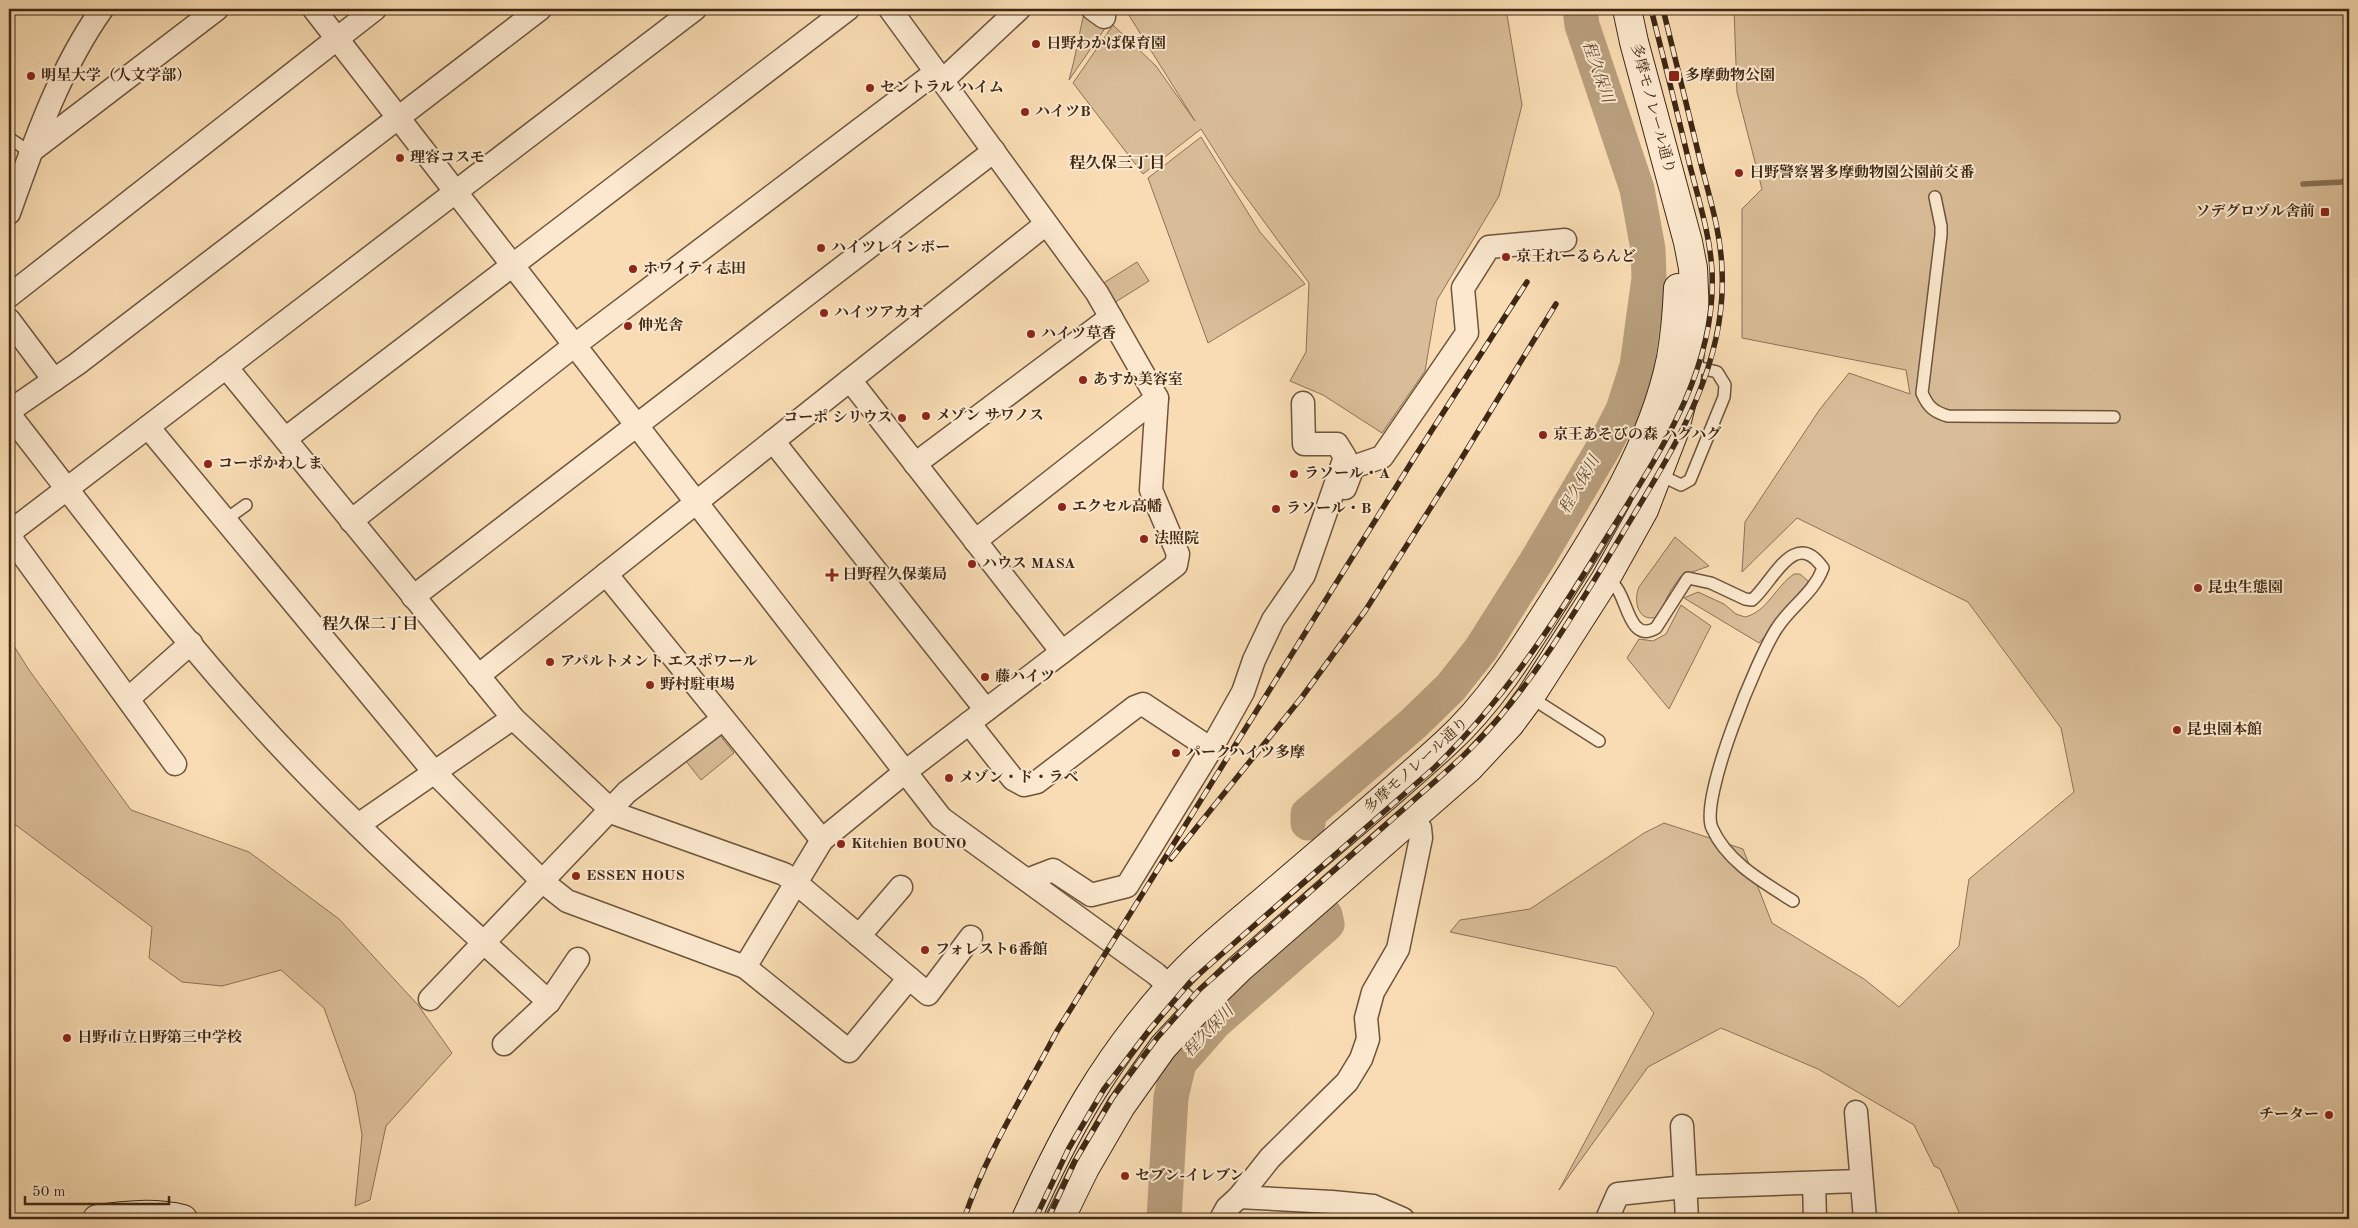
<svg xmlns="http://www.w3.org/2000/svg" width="2358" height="1228" font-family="'Old Standard TT','Noto Serif JP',serif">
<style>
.green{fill:#d9bd98;stroke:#8c7256}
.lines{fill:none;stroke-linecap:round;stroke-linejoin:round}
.stream{stroke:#886f53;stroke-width:5.5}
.river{stroke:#b99f7d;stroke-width:35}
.lane-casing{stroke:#6d553c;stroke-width:14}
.street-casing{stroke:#6d553c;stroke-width:25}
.secondary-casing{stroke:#3e2814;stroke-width:30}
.lane{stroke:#fbe8ce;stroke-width:11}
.street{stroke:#fbe8ce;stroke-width:22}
.secondary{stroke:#fbe8ce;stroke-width:28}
.rail-casing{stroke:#3e2814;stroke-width:5.5}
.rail{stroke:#fbe8ce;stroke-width:4;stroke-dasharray:11;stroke-linecap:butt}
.poi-dot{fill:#8f2418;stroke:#fbe8ce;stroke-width:2}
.labels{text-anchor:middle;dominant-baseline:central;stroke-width:4;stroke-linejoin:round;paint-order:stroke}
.poi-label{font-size:15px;font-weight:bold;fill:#3e2814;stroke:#fbe8ce;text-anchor:start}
.street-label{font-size:15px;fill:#3e2814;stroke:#fbe8ce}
.water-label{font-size:16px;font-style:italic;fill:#634c34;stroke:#fbe8ce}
.neighbourhood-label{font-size:16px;font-weight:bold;fill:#3e2814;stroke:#fbe8ce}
</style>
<rect width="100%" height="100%" fill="#f9dcb3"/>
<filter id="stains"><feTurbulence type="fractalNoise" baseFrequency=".004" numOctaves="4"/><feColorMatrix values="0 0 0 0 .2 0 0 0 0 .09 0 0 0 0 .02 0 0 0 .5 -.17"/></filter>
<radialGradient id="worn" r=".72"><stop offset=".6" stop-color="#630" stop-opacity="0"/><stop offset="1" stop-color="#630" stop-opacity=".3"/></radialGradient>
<g class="green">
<path d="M1085,9l23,15 -39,56c7,-24 10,-47 16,-71z"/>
<path d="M1125,9h381l16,96 -23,91 -62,104 -12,71 -43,62 -59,-38 -33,-14 16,-29 3,-69 -79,-108 -29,-46 -58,45 -70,-91 40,-58 43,41 39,55z"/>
<path d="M1734,9h615v1210h-387l-22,-50 -6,-3 -20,-41 -96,-56 -97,-41 -73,39 -89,123 95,-177 -38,-46 -166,-35 10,-12 70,-11 114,-76 20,-10 79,26 29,74 92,56 35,28 60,-61 10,-67 105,-87 -13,-64 -93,-126 -171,-84 -55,54 3,-50 75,-113 29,-36 61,21 -4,-24 -164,-32v-129l20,-20 -25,-97z"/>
<path d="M1201,137l59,95 45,52 -97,59 -60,-165z"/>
<path d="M1137,262l12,19 -35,22 -12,-19z"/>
<path d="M1675,537l34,29 -28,10 -10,14 -14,27c-19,6 -24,-16 -18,-30z"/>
<path d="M1794,574h6l8,7 -1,7 -48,55 -75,-45 14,-6 26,12 12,10 9,3c22,-5 31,-31 49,-43z"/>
<path d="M1681,605l30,21 -42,83 -42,-51 12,-19 14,2 13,-7z"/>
<path d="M9,638l20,32 102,140 118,42 90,67 79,86 34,48 -66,73 -16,74 -15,6 7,-71 -7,-41 -31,-86 -43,-38 -59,16 -40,-4 -33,-24 3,-31 -143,-107z"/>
<path d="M719,734l15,19 -33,27 -16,-20z"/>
</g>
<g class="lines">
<path class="stream" d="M2303,184l39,-2 7,-4"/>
<g class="river">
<path d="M1308,823v-9l105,-90 38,-37 30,-38 55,-87 69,-117 18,-35 14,-44 12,-88 -1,-29 -11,-60 -55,-164 -2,-16"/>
<path d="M1164,1219l7,-122 8,-34 36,-41 112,-98 -2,-9"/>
</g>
<defs>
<g id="lane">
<path d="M9,138l21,14"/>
<path d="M1935,197l6,29v9l-19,158c6,14 12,19 26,23l166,1"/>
<path d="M1658,474l23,11 9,-5 34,-83 1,-12 -8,-13 -28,-7"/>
<path d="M225,520l21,-15"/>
<path d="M1605,580c3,2 8,4 10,6 12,11 14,58 41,42l32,-50 23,5 34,16 7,1c20,-16 42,-74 71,-32 -9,25 -32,38 -46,60 -19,28 -78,171 -65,200 15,34 51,54 81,73"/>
<path d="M1530,697l69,44"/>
</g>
<g id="street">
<path d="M314,9l627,809 215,156 40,37"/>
<path d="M1093,9l11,8"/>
<path d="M942,81l77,-72"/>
<path d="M30,152l187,-143"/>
<path d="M9,213c25,-70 50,-143 93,-204"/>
<path d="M9,296l366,-287"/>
<path d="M9,320l45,60"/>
<path d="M226,367l287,351 98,92 5,4 168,60 11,8 114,96 -60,73 -104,-84 77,-127 83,-68 271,-207 2,-11 -27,-64 6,-92 -60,-105 -207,-284"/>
<path d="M850,380l212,272"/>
<path d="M9,411l68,-47 463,-355"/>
<path d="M9,414c94,121 187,246 294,356 78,81 163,156 246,232"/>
<path d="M148,427l286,345 109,110 24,19 178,66"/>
<path d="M285,439l563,-430"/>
<path d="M773,441l213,269"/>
<path d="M915,464l196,-147"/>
<path d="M1345,488l8,-21 29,-10 85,-124 -4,-45 26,-41 76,-7"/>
<path d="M351,521l224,-176 361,-273"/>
<path d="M975,541l182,-143"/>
<path d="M606,574l216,266"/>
<path d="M413,597l581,-446"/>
<path d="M478,676l568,-452"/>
<path d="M128,699l63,-56"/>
<path d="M969,723l44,56 11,6 13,-3 98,-75 8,-3 68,45"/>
<path d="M175,764l-163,-224 1,-10 682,-521"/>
<path d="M358,825l155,-107"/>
<path d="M1027,880l26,-10 38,25 36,-9 84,-137 32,-57 11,-32 19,-40 31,-45 41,-118 -8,-13h-33l-1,-41"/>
<path d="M859,936l42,-49"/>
<path d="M909,978l19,16 43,-57"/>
<path d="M430,999l197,-207 96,-73"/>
<path d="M504,1044l45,-42 29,-43"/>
<path d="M1856,1112l9,107"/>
<path d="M1682,1126l5,93"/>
<path d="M1814,1183l1,36"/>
<path d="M1239,1197l93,5 41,4 30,13"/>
<path d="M1221,1219l6,-11 12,-11 31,-39 77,-76 14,-23 7,-20 -2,-21 7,-26 25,-43 23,-111 -1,-10 -8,-9"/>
<path d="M1607,1219l11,-25 67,-7 175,-6"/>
</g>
<g id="secondary">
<path d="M97,1219c29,-4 58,-7 86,0"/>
<path d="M1026,1219c40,-89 78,-158 144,-232 28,-32 62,-59 95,-87 60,-52 122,-103 181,-157 43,-39 75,-90 106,-139 48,-75 101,-157 119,-246 4,-23 6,-47 7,-70"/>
<path d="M1060,1219l25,-51 36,-62 42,-59 33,-36 44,-43 229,-200 41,-44 20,-27 75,-117 39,-70 30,-78 11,-42 10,-75 -2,-47 -5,-26 -54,-200 -7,-33"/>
</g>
</defs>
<use href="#lane" class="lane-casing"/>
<use href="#street" class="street-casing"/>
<use href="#secondary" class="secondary-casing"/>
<use href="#lane" class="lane"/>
<use href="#street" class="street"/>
<use href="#secondary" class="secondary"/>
<defs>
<g id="rail">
<path d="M1171,859l131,-162 63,-86 87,-137 104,-170"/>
<path d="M964,1219c22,-66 61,-127 93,-188l359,-576 111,-173"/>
<path d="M1035,1219l34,-71 35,-59 46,-60 41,-48 243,-213c70,-68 120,-145 171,-228 51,-82 112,-168 107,-269 -2,-37 -14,-73 -23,-109 -12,-51 -25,-102 -38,-153"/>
<path d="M1048,1219l27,-58 38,-64 44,-59 43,-49 240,-212c13,-12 26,-23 38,-36 55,-57 102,-137 143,-205 49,-82 106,-166 101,-266 -1,-35 -11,-68 -20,-102 -13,-53 -26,-106 -39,-159"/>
</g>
</defs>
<use href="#rail" class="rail-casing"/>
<use href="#rail" class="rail"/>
</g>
<g class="poi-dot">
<circle cx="1036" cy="44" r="5"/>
<circle cx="31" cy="76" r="5"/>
<rect x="1668" y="70" width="12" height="12" rx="2.5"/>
<circle cx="870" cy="88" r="5"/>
<circle cx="1025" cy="112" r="5"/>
<circle cx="400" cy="158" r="5"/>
<circle cx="1739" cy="173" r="5"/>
<rect x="2320" y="207" width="10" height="10" rx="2.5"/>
<circle cx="821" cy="248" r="5"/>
<circle cx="1506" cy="257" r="5"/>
<circle cx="633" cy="269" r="5"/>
<circle cx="824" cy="313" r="5"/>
<circle cx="628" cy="326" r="5"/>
<circle cx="1031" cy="334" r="5"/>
<circle cx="1083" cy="380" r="5"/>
<circle cx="926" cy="416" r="5"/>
<circle cx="902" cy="418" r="5"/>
<circle cx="1543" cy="435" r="5"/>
<circle cx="208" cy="464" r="5"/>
<circle cx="1294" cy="474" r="5"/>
<circle cx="1062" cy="507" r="5"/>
<circle cx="1276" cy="509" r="5"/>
<circle cx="1144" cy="539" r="5"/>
<circle cx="972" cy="564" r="5"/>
<path d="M829.5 567.5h5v5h5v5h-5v5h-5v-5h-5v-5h5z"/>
<circle cx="2198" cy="588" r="5"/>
<circle cx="550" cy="662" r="5"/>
<circle cx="985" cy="677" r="5"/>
<circle cx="650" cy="685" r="5"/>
<circle cx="2177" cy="730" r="5"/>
<circle cx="1176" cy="753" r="5"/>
<circle cx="949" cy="778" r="5"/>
<circle cx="841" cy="844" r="5"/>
<circle cx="576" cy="876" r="5"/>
<circle cx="925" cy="950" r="5"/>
<circle cx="67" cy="1038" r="5"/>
<circle cx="2329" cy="1115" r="5"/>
<circle cx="1125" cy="1176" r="5"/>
</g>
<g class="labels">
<g class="poi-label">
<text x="1046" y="44">日野わかば保育園</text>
<text x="41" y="76">明星大学（人文学部）</text>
<text x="1685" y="76">多摩動物公園</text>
<text x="880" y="88">セントラル ハイム</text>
<text x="1035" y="112">ハイツB</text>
<text x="410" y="158">理容コスモ</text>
<text x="1749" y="173">日野警察署多摩動物園公園前交番</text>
<text x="2315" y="212" text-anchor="end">ソデグロヅル舎前</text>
<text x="831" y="248">ハイツレインボー</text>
<text x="1516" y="257">京王れーるらんど</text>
<text x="643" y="269">ホワイティ志田</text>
<text x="834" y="313">ハイツアカオ</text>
<text x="638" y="326">伸光舎</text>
<text x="1041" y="334">ハイツ草香</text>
<text x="1093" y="380">あすか美容室</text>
<text x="936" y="416">メゾン サワノス</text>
<text x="892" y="418" text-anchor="end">コーポ シリウス</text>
<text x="1553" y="435">京王あそびの森 ハグハグ</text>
<text x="218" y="464">コーポかわしま</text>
<text x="1304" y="474">ラソール・A</text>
<text x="1072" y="507">エクセル高幡</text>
<text x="1286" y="509">ラソール・B</text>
<text x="1154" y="539">法照院</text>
<text x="982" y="564">ハウス MASA</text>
<text x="842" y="575">日野程久保薬局</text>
<text x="2208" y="588">昆虫生態園</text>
<text x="560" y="662">アパルトメント エスポワール</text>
<text x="995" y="677">藤ハイツ</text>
<text x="660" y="685">野村駐車場</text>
<text x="2187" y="730">昆虫園本館</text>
<text x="1186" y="753">パークハイツ多摩</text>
<text x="959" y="778">メゾン・ド・ラベ</text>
<text x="851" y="844">Kitchien BOUNO</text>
<text x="586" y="876">ESSEN HOUS</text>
<text x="935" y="950">フォレスト6番館</text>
<text x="77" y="1038">日野市立日野第三中学校</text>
<text x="2319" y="1115" text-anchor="end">チーター</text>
<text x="1135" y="1176">セブン-イレブン</text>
</g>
<g class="street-label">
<text transform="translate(1652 109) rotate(75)">多摩モノレール通り</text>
<text transform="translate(1417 766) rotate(-42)">多摩モノレール通り</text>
</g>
<g class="water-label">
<text transform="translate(1597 72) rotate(71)">程久保川</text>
<text transform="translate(1580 485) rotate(-60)">程久保川</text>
<text transform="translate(1209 1032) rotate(-46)">程久保川</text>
</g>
<g class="neighbourhood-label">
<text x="1117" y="164">程久保三丁目</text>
<text x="370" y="625">程久保二丁目</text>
</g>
</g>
<rect width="2358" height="1228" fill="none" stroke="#f9dcb3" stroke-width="30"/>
<rect x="10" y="10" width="2338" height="1208" fill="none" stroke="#3e2814" stroke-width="2.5"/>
<rect x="15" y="15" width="2328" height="1198" fill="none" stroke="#3e2814"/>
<path d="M25 1196v8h144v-8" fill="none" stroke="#3e2814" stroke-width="2.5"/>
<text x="32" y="1196" font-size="15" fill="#3e2814" stroke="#fbe8ce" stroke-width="4" paint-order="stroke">50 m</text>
<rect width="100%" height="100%" filter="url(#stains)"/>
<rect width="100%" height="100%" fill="url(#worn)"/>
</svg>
